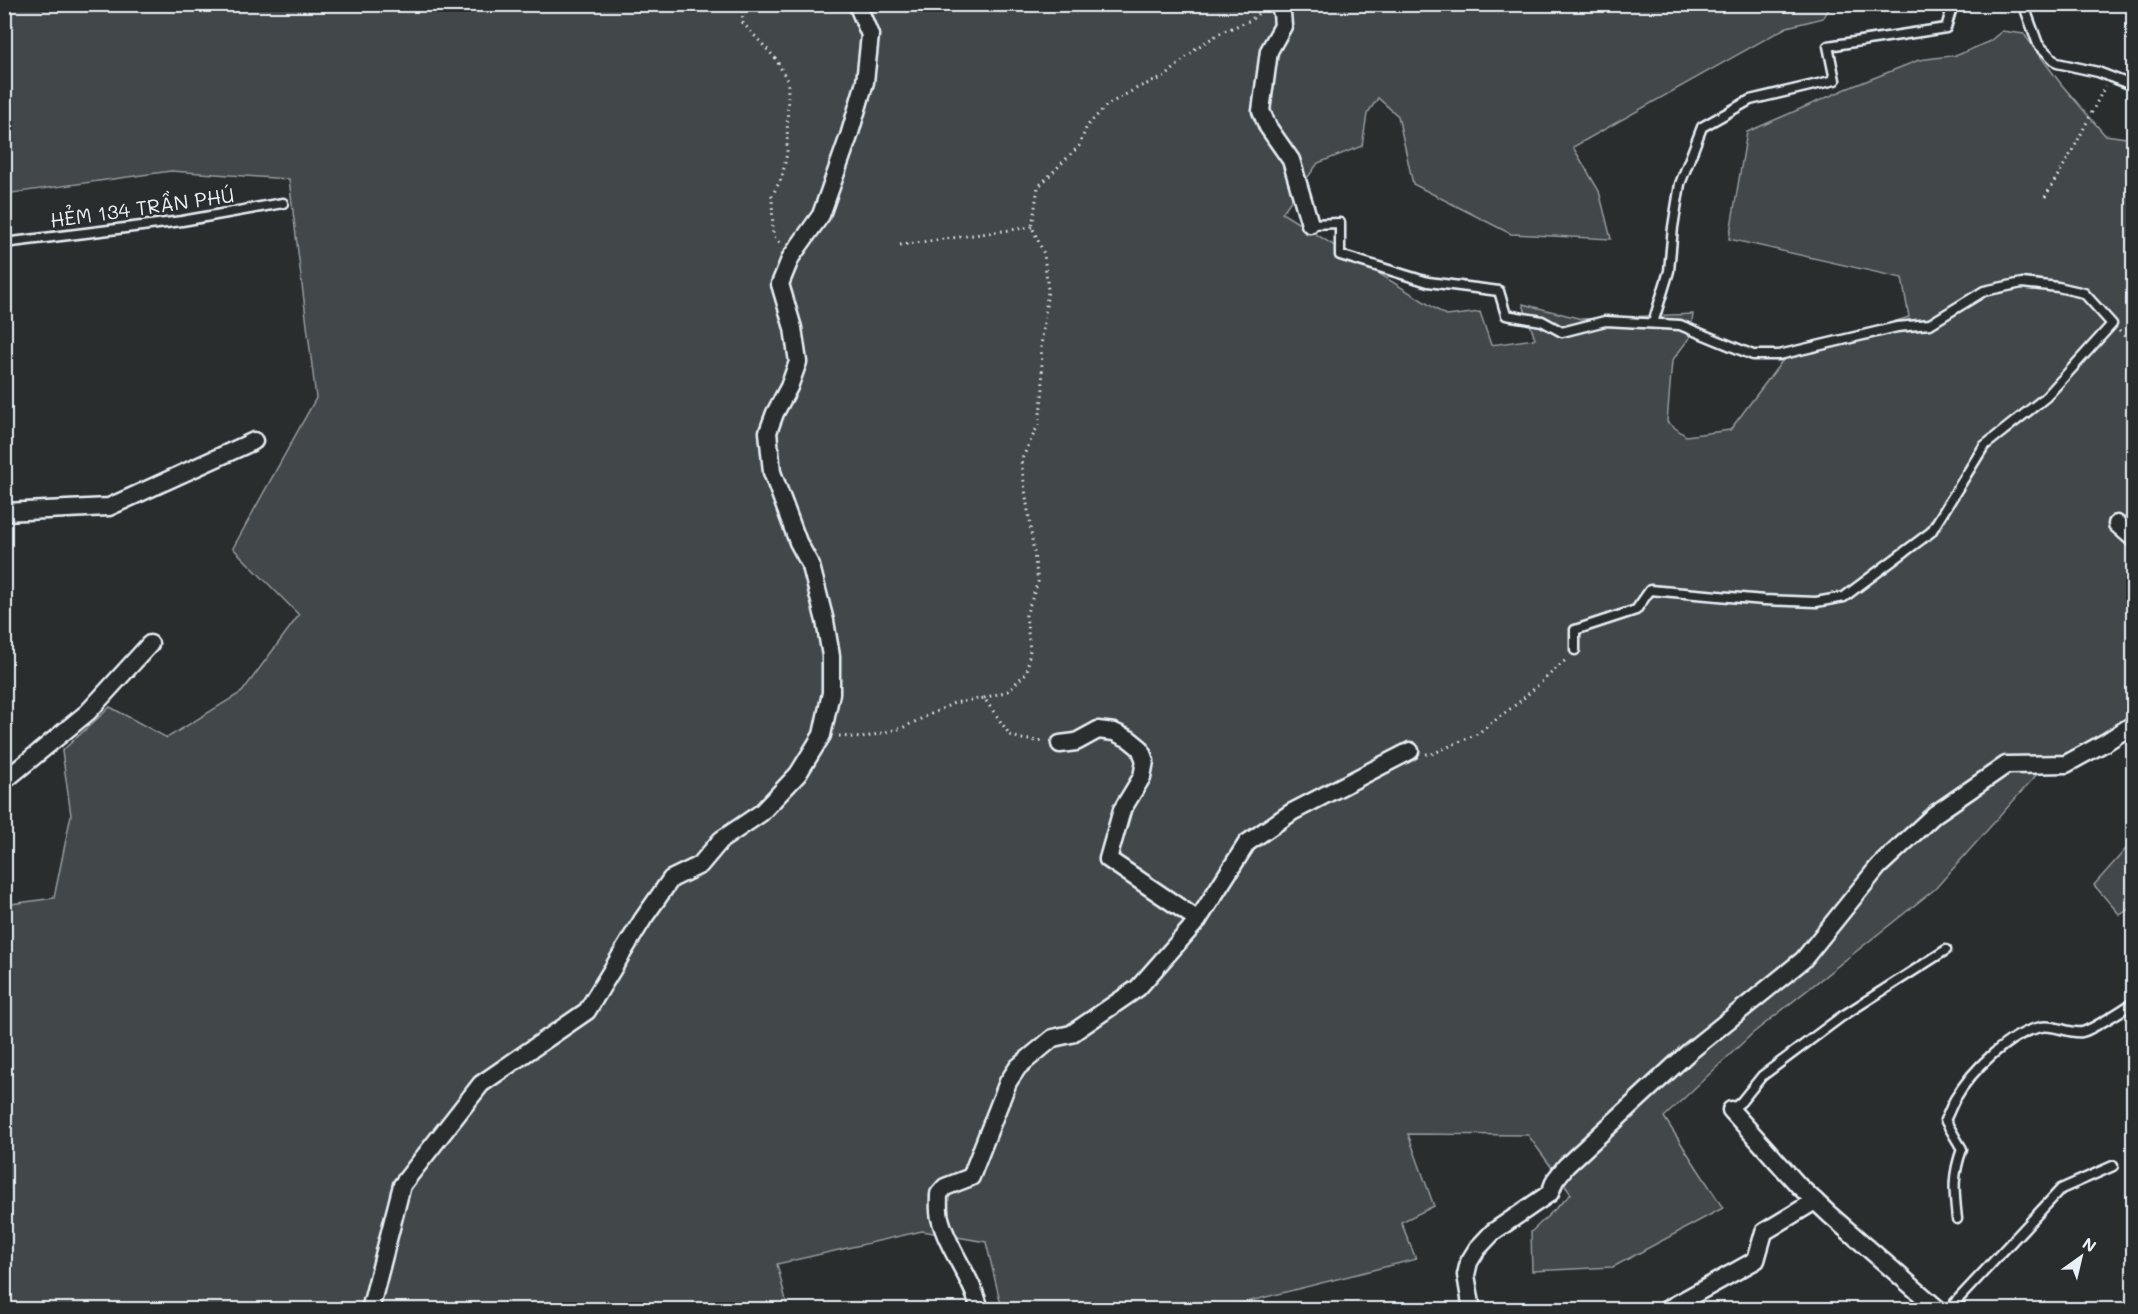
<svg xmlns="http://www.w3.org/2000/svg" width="2138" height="1314" font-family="Mali,sans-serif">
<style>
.green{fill:#424648;stroke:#959ca0;stroke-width:1.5}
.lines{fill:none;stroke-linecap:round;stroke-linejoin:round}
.lane-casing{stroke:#e8f1f8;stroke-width:13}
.street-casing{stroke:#e8f1f8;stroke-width:21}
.path{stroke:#e8f1f8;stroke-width:3;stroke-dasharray:1.5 4.5;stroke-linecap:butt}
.lane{stroke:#2a2d2e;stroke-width:8}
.street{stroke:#2a2d2e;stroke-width:16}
.labels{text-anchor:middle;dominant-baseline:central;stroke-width:5;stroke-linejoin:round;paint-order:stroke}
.street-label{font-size:20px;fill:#e8f1f8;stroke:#2a2d2e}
</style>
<rect width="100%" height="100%" fill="#2a2d2e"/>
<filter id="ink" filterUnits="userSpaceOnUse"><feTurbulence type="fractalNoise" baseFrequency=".0167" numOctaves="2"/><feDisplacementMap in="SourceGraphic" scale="12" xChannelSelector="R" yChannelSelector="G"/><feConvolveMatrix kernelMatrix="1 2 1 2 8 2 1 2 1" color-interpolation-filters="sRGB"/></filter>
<g filter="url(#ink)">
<g class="green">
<path d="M5,5h1827l-9,13 -36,9 -214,120 26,44 12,48 -100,-5 -98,-50 -15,-68 -20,-18 -11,16 -5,32 -44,17 -36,50 165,103 33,-4 11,33 44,-6 -12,-35 59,15 111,-5 -3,23 -18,24 -5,61 19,14 44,-6 56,-74 123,-39 -7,-39 -173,-39 18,-107 99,-43 73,-29 39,-5 32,-14 12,-10 22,3 37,50 44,51 28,4v599l-7,-11 -88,46 -103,116 -182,144 -89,84 59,91 -110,59 -81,4 -1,-39 40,-38 -43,-59 -120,-1 26,72 -33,16 15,37 -197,50h-217l-16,-67 -64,-11 -145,33 11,45h-783l-1,-404 50,-7 17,-83 -9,-64 48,-44 57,31 75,-46 57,-77 -66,-67 83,-150 -27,-219 -118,-8 -166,23z"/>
<path d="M2133,841v65l-13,9 -26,-30z"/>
</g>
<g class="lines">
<defs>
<g id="lane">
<path d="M2024,6l14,38 19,19 41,9 36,14"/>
<path d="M1310,224l30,-1v32l88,27 71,9 7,24 36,6 20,11 43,-11 75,4 73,30h26l118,-28 33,-3 54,-33 38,-8 36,4 26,6 28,31 -66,73 -62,49 -53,86 -87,65 -28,5 -52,-2 -114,-10 -14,20 -61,20v20"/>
<path d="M4,243l178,-22 101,-18"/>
<path d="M1653,323l16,-52 4,-44 7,-43 22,-57 48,-27 85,-20 -7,-34 118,-18 7,-24"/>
<path d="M1731,1110l10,-8 21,-26 79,-59 105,-67"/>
<path d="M1957,1219c-3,-28 -5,-42 5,-70l-17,-29c4,-7 6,-14 10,-21 16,-28 53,-65 86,-72 13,-3 28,7 41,5 9,-2 43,-23 52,-30"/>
<path d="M1948,1310l113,-121 52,-23"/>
</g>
<g id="street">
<path d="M1278,4l4,9 1,13 -14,25 -8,60 7,16 23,33 19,64"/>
<path d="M4,512l105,-5 145,-66"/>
<path d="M2117,524l17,15"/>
<path d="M1060,744l16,-2 22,-12 16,2 15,7 11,9 5,13 -3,16 -20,33 -14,49 90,61"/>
<path d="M4,781l84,-69 62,-68"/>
<path d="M1731,1110l68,76 31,29 109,95"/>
<path d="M370,1310l32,-125 79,-101 106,-73 56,-92 28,-40 29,-14 21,-25 40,-27 37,-39 24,-39 9,-42v-37l-6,-35 -14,-55 -13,-24 -26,-70 -4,-40 7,-19 14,-26 9,-25 -5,-34 -13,-44 11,-27 30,-42 28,-79 16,-54 5,-47 -13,-31"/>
<path d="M980,1310c-8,-33 -32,-60 -40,-92 -2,-8 -1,-17 -1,-24l6,-7 26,-10 37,-95 10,-15 35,-29 18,-4 67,-46 60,-68 49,-77 45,-31 118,-61"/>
<path d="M1472,1310l-6,-35 3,-13 8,-13 16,-17 57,-39 5,-13 11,-14 123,-114 114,-92 75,-93 57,-53 71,-49 60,-1 40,-22 28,-18"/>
<path d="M1666,1310l90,-50 8,-28 51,-31"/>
</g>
</defs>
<use href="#lane" class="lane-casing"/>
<use href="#street" class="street-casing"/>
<g class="path">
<path d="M742,4l1,19 33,36 12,23 -1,71 -5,24 -10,19 1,39 7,9"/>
<path d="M2045,197l28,-47 32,-64"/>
<path d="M900,245l132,-18"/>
<path d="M2119,331l11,10 4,1"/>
<path d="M984,698l24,-7 19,-19 3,-22 -4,-35 12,-33 -17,-121 18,-38 4,-35 -2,-42 7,-56 -4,-36 -12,-27 6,-40 41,-41 8,-20 20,-21 32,-18 26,-10 31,-29 26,-16 29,-12 11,-10"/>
<path d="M839,736l23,2 40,-10 52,-25 30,-5 26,37 11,4 24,3"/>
<path d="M1426,754h6l45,-20 41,-31 50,-45"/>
</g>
<use href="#lane" class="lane"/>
<use href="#street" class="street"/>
</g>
</g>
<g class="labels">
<g class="street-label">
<text transform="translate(142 207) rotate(-8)">HẺM 134 TRẦN PHÚ</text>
</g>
</g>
<rect width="2138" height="1314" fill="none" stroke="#2a2d2e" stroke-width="24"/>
<rect x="12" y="12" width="2114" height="1290" fill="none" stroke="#e8f1f8" stroke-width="2" filter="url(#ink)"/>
<g transform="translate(2081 1257) rotate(34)" stroke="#2a2d2e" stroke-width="4.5" paint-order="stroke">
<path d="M0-4.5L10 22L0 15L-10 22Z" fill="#e8f1f8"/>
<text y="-9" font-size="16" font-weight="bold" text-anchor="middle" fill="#e8f1f8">N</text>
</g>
</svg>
